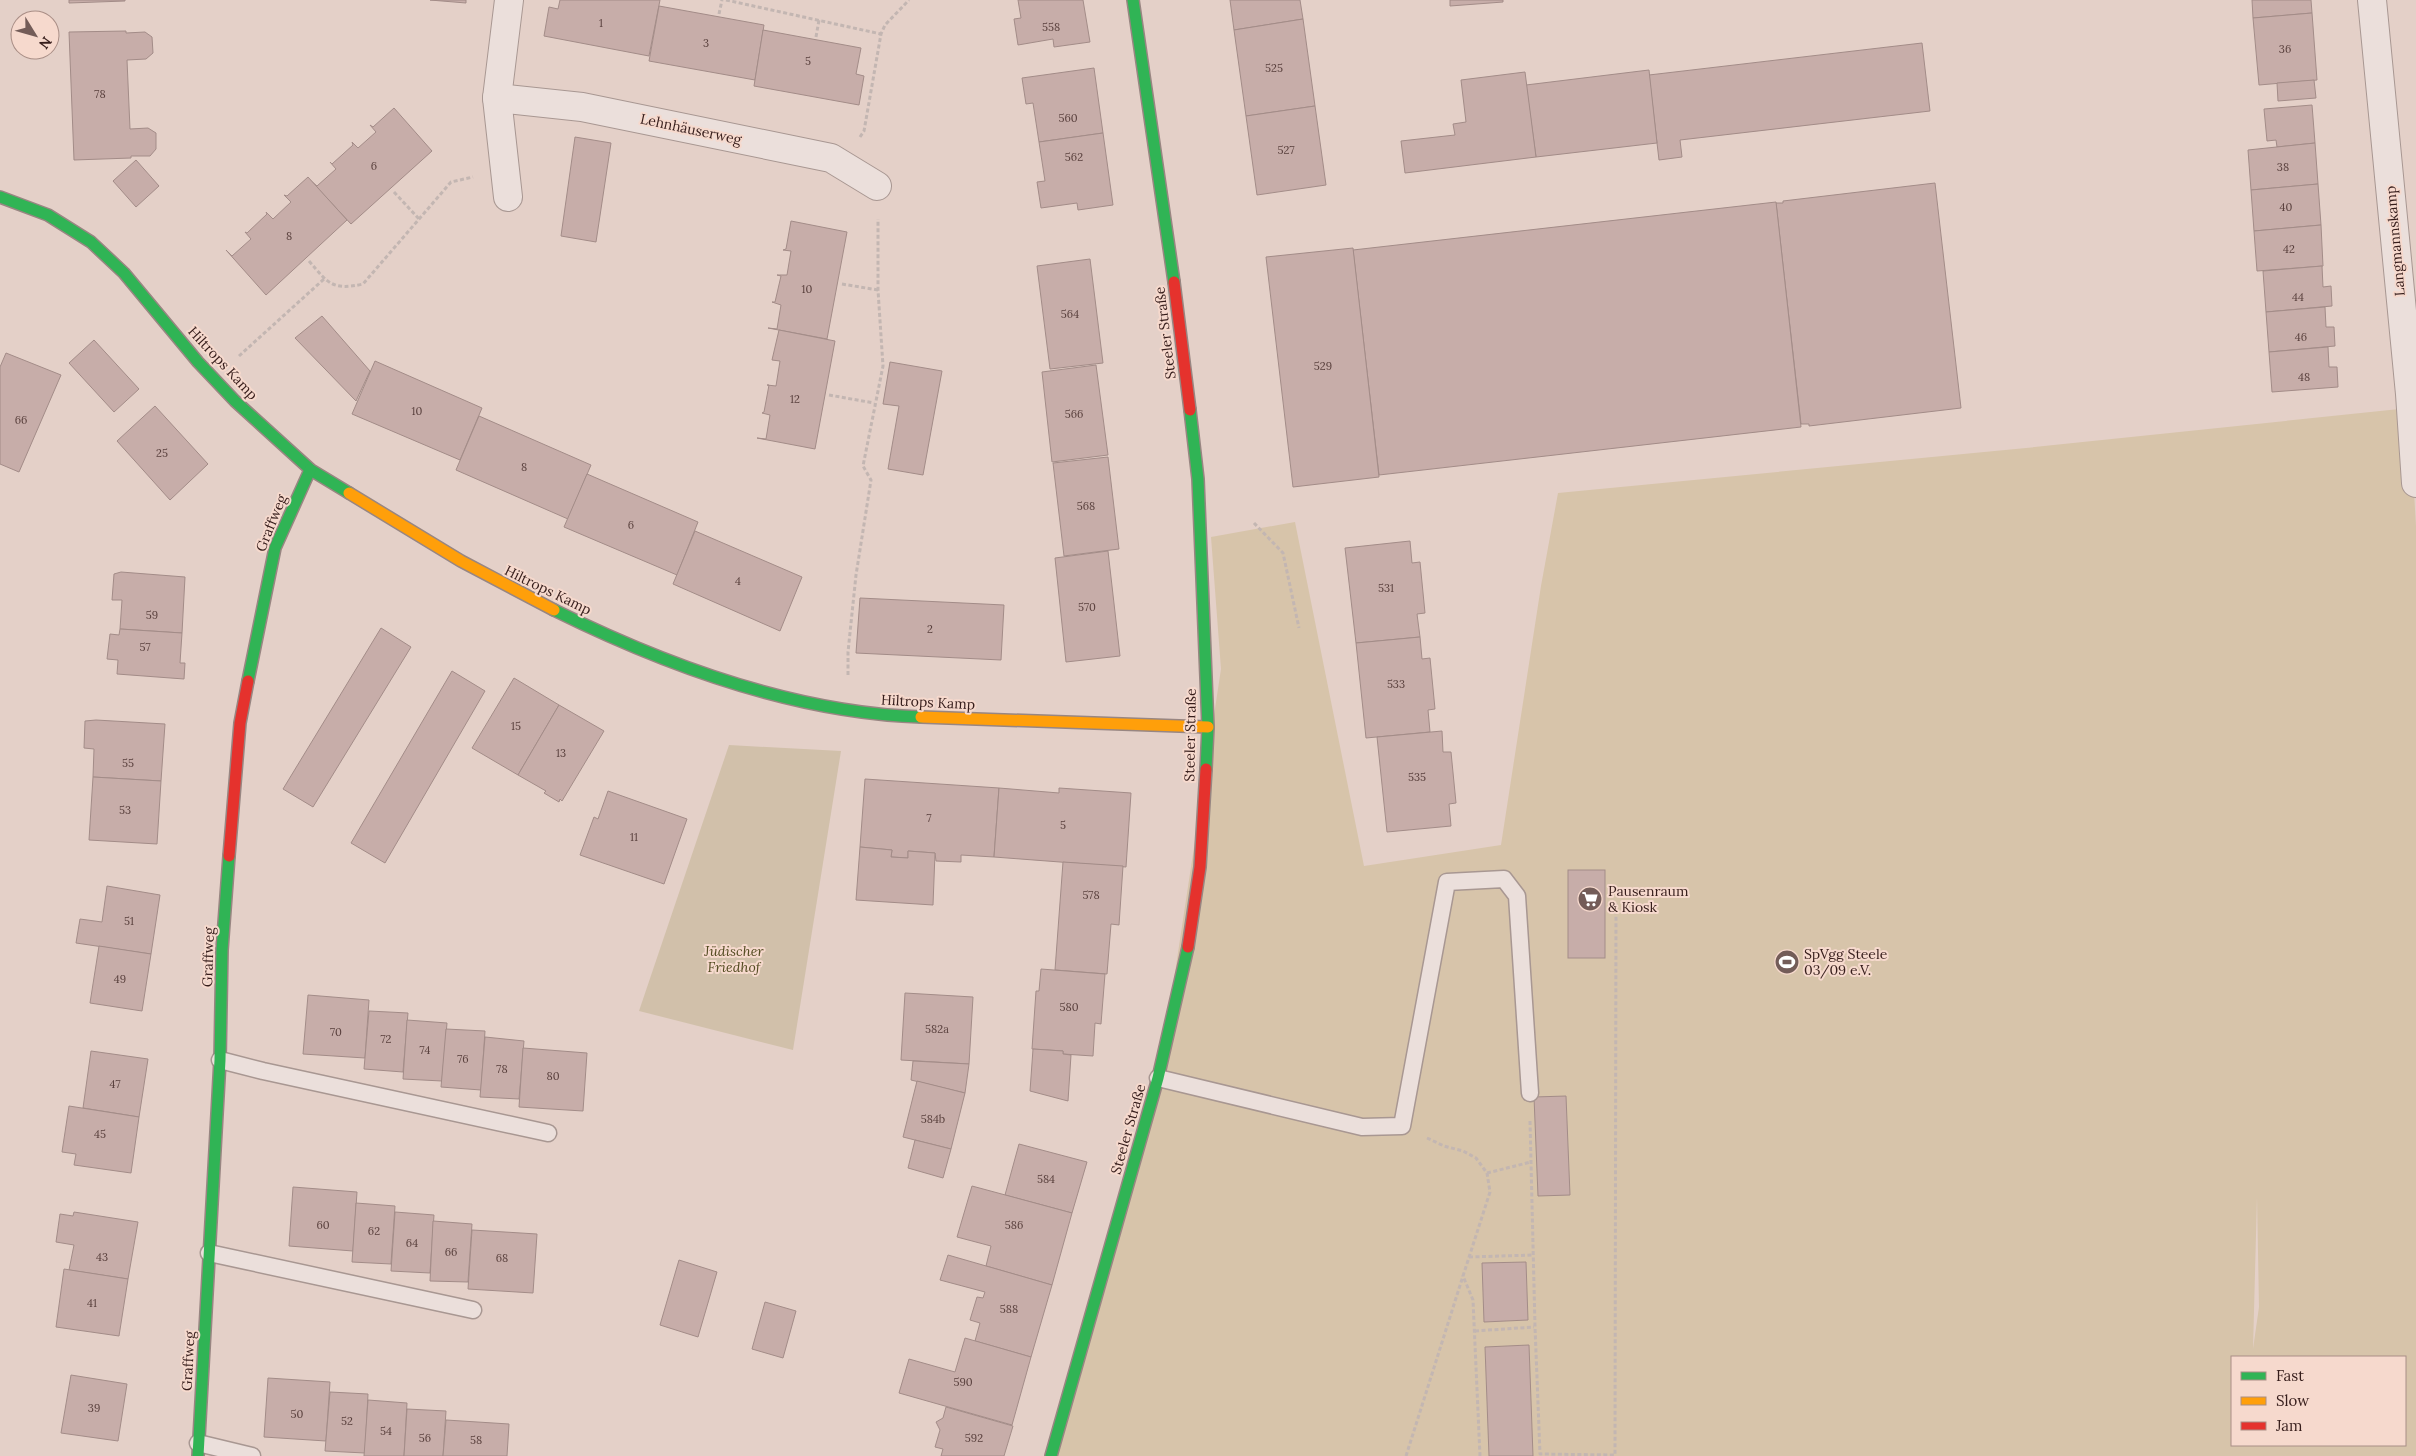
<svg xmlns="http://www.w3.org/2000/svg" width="2416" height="1456" font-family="Lora,serif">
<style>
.green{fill:#d7c4aa;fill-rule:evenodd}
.cemetery{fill:#d1c0aa}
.building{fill:#c7ada9;stroke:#a38c88}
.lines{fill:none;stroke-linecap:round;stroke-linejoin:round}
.lane-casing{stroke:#a89792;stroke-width:19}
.street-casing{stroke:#a89792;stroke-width:30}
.fast-casing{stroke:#988682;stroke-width:14}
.slow-casing{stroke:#988682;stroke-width:14}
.jam-casing{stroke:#988682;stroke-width:14}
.path{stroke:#c3b6b2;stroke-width:3;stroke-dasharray:4 2.5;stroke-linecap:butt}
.lane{stroke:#ebdfdb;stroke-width:16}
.street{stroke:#ebdfdb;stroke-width:28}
.fast{stroke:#30b455;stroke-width:11}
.slow{stroke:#ff9f0a;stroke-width:11}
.jam{stroke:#e5322d;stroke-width:11}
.labels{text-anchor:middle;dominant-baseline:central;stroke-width:4;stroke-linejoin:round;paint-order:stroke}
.number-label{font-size:11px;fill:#5a413e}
.street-label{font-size:14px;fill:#361d1b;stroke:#f6d9cd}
.poi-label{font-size:14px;fill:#361d1b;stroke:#f6d9cd;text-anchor:start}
.park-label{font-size:14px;font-style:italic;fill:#534b21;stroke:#f6d9cd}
</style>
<rect width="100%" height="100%" fill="#e4d0c8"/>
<path class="green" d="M2409,408l7,118v930h-1365l108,-378 62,-409 -10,-132 84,-15 69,344 137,-21 40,-259 17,-93 468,-45zM2257,1197l2,110 -6,42zM2232,1357h173v88h-173z"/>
<path class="cemetery" d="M729,745l112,6 -48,299 -154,-39z"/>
<g class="building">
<path d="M69,0h56v1l-56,2z"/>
<path d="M430,0h36v3z"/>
<path d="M560,0h100l-11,56 -105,-20 5,-29 9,2z"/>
<path d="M1018,0h65l7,42 -36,5 -1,-8 -35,6 -4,-26 7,-1z"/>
<path d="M1230,0h70l3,19 -69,11z"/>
<path d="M1450,0h53v2l-53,4z"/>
<path d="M2252,0h59l1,13 -59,5z"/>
<path d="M659,6l105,19 -9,55 -106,-19z"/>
<path d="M2312,13l5,67 -58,5 -6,-67z"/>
<path d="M1303,19l12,87 -69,10 -12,-86z"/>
<path d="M763,30l98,18 -5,26 8,2 -5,29 -105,-19z"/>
<path d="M126,31v2l19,-1 7,5 1,16 -7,6 -19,1 3,69 18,-1 8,5v16l-6,7h-19v2l-57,2 -5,-128z"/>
<path d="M1922,43l8,68 -250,29 2,17 -23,3 -10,-85z"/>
<path d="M1094,68l9,65 -64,9 -6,-39 -7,1 -4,-26z"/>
<path d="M1649,70l8,73 -121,14 -10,-72z"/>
<path d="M1525,72l11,85 -131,16 -4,-32 54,-6 -2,-11 13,-2 -5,-42z"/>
<path d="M2314,80l2,18 -38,3 -1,-18z"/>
<path d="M2312,105l3,38 -38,4 -1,-7 -9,1 -3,-32z"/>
<path d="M1315,106l11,79 -69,10 -11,-79z"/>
<path d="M394,108l38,43 -81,73 -41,-44 7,6 19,-17 -6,-7 2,2 21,-19 -1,-3 6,6 18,-16 -6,-7 3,2z"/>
<path d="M1103,133l10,72 -35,5 -1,-7 -36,5 -4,-26 8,-1 -6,-39z"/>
<path d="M575,137l36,6 -15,99 -35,-6z"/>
<path d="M2315,143l3,41 -67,6 -3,-40z"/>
<path d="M136,160l23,26 -23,21 -23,-26z"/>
<path d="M308,177l39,43 -81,75 -40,-45 6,6 19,-17 -6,-7 2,1 20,-19 -1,-2 7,7 18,-17 -7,-7 3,1z"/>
<path d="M1935,183l26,225 -152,18v-2h-8l-25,-221h7v-2z"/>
<path d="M2318,184l3,41 -67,6 -3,-41z"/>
<path d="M1776,202l25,225 -422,48 -26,-225z"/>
<path d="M791,221l56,11 -20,107 -59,-11 9,1 4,-24 -9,-3h3l6,-26 -4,-1h10l4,-24 -8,-1 3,-1z"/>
<path d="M2321,225l2,41 -66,5 -3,-40z"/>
<path d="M1353,248l26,229 -86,10 -27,-230z"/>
<path d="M1090,259l13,104 -53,6 -13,-103z"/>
<path d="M2322,266l1,21 8,-1 1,20 -66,6 -3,-41z"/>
<path d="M2325,307l1,20h8l1,19 -66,6 -3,-40z"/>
<path d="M322,316l48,55 -14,30 -61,-63z"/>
<path d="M779,330l56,11 -20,108 -58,-11 9,1 4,-24 -8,-2 2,-1 5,-27h-2l9,1 4,-25 -8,-1z"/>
<path d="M94,340l45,49 -25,23 -45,-49z"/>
<path d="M2328,347l1,20h8l1,20 -66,5 -3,-40z"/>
<path d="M6,353l55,22 -42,97 -19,-8v-97z"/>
<path d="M375,361l107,47 -22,52 -108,-46z"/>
<path d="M890,362l52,9 -19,104 -35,-6 11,-63 -16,-2z"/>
<path d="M1096,365l12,90 -56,7 -10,-90z"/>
<path d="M155,406l53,58 -38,36 -53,-59z"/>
<path d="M479,416l112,49 -23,54 -112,-49z"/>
<path d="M1108,457l11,92 -55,7 -11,-93z"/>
<path d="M587,474l111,48 -21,53 -113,-48z"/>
<path d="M695,531l107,46 -22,54 -107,-47z"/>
<path d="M1410,541l2,22 8,-1 5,51 -8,1 3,23 -64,6 -11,-95z"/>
<path d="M1108,551l12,105 -54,6 -11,-104z"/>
<path d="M121,572l64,5 -3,56 -62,-4 2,-29h-10l2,-26z"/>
<path d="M860,598l144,7 -3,55 -145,-7z"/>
<path d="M381,628l30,19 -98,160 -30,-18z"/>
<path d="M120,629l62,4 -2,30h5l-1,16 -67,-5 1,-14 -11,-1 3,-25 9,1z"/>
<path d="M1420,637l2,22 8,-1 5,51 -7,1 2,22 -64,6 -10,-95z"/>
<path d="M452,671l33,20 -100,172 -34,-20z"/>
<path d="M514,678l45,27 -41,70 -46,-27z"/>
<path d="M559,705l45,26 -42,70 -2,-2 -1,3 -15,-9 2,-2 -28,-16z"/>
<path d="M96,720l69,4 -4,57 -68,-4 1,-28 -10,-1 1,-27z"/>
<path d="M1442,731l1,21h8l5,51 -7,1 2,22 -64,6 -10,-95z"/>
<path d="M93,777l68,4 -4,63 -68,-4z"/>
<path d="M865,779l134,9 -5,69 -33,-2v7l-25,-1 -1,-8 -27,-2v7l-17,-1 1,-7 -32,-3z"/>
<path d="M999,788l60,5v-5l72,5 -5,74 -132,-10z"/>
<path d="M608,791l79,28 -23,65 -84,-29 14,-38 4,2z"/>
<path d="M860,847l32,3 -1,7 17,1v-7l27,2 -2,52 -77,-5z"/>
<path d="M1063,862l60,4 -4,59 -8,-1 -4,50 -52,-4z"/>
<rect x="1568" y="870" width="37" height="88"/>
<path d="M107,886l53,9 -9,59 -75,-11 4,-24 22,3z"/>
<path d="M99,946l52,8 -9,57 -52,-8z"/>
<path d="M1041,969l64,5 -4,50 -6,-1 -2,33 -30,-2v-3l-31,-2 4,-58h3z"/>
<path d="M905,993l68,4 -4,67 -68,-4z"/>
<path d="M308,995l61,5 -4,58 -62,-4z"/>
<path d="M369,1011l39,2 -5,59 -39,-3z"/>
<path d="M407,1020l40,3 -5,58 -39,-2z"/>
<path d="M446,1029l39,2 -4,59 -40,-3z"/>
<path d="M485,1037l39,4 -5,58 -39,-2z"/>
<path d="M523,1048l64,5 -4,58 -64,-4z"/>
<path d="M1033,1049l30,2v3l8,1 -3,46 -38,-10z"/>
<path d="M91,1051l57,8 -9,58 -56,-9z"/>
<path d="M913,1061l56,3 -4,29 -54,-13z"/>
<path d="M917,1081l48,12 -14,56 -48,-12z"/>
<path d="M1566,1096l4,99 -32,1 -4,-99z"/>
<path d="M69,1106l70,11 -8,56 -57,-8 2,-11 -14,-2z"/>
<path d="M915,1140l36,9 -8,29 -35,-10z"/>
<path d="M1019,1144l68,18 -15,51 -67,-18z"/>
<path d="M972,1186l100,27 -20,72 -66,-19 5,-20 -34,-9z"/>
<path d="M293,1187l64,5 -4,59 -64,-5z"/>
<path d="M356,1203l39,3 -4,58 -39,-2z"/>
<path d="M74,1212l64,10 -10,57 -59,-9 5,-25 -18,-3 4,-28 13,2z"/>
<path d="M395,1212l39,3 -4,58 -39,-2z"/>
<path d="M433,1221l39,3 -4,58 -38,-1z"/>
<path d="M472,1230l65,4 -4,59 -65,-4z"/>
<path d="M948,1255l104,30 -21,72 -56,-16 5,-18 -10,-3 7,-23 6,1 2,-6 -45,-12z"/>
<path d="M679,1260l38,12 -19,65 -38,-12z"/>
<path d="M1526,1262l2,58 -44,2 -2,-59z"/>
<path d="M64,1269l64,10 -9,57 -63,-9z"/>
<path d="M765,1302l31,9 -13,47 -31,-9z"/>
<path d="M965,1338l66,19 -19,68 -113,-32 10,-34 46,13z"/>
<path d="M1529,1345l4,111h-44l-4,-109z"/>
<path d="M71,1375l56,9 -9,57 -57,-8z"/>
<path d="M268,1378l62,4 -4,59 -62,-4z"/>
<path d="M330,1392l38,2 -3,59 -40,-2z"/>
<path d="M368,1400l39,3 -3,53h-40z"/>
<path d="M946,1407l67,19 -9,30h-63l2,-7 -8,-2 5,-17 -4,-8 7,-4z"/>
<path d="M407,1409l39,2 -3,45h-39z"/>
<path d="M446,1420l63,4 -2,32h-64z"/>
</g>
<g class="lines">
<defs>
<g id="lane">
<path d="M220,1060l43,11 285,62"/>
<path d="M1158,1078l204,49 40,-1 45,-244 57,-3 13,17 13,197"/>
<path d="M209,1253l264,57"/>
<path d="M198,1443l54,13"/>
</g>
<g id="street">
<path d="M2372,0l38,394 6,89"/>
<path d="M497,98l85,9 249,51 46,28"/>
<path d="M508,197l-11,-99 12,-98"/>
</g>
<g id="fast">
<path d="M1133,0l41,282"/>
<path d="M0,197l48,18 43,27 33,31 74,89 37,39 76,69 38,23"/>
<path d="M1190,410l8,69 10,248 -2,42"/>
<path d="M554,610c113,56 240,103 367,107"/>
<path d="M248,681l27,-133 35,-78"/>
<path d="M198,1456l22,-396 2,-110 7,-94"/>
<path d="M1051,1456l107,-378 30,-131"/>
</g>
<g id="slow">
<path d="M349,493l112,68 93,49"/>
<path d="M921,717l287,10"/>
</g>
<g id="jam">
<path d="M1174,282l16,128"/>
<path d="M229,856l11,-133 8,-42"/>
<path d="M1188,947l12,-80 6,-98"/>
</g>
</defs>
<use href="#lane" class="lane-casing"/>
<use href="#street" class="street-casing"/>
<use href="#fast" class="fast-casing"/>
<use href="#slow" class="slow-casing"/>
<use href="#jam" class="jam-casing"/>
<g class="path">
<path d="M726,0l155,34"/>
<path d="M719,14l3,-14"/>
<path d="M816,37l3,-17"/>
<path d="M860,137l4,-6 17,-97 4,-9 24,-25"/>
<path d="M394,192l25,27"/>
<path d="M309,261c19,22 23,30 54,23l88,-102 22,-5"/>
<path d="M842,284l36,6"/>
<path d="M239,356l85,-77"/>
<path d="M829,395l45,8"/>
<path d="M1254,523l29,30 16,75"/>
<path d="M848,675v-23l8,-77 15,-95 -8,-14 20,-100 -5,-76v-71"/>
<path d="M1530,1121l5,206 5,127 75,1 1,-552"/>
<path d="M1427,1138l17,8 19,5 13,7 11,15 3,19 -27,84 10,24 7,156"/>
<path d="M1487,1173l44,-11"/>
<path d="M1469,1257l64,-2"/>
<path d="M1475,1331l59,-4"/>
<path d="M1406,1456l57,-180"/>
</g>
<use href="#lane" class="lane"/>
<use href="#street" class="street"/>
<use href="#fast" class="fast"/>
<use href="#slow" class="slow"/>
<use href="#jam" class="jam"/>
</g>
<defs>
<symbol id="supermarket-disc" viewBox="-11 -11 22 22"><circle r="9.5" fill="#735c58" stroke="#f6d9cd"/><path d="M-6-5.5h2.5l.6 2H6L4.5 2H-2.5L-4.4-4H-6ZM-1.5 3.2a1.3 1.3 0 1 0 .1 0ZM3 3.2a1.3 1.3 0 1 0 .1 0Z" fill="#fff"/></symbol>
<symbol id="stadium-disc" viewBox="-11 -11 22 22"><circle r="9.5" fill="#735c58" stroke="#f6d9cd"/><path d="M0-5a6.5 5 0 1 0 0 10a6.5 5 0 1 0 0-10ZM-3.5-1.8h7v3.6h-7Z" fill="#fff"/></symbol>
</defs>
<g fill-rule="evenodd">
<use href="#supermarket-disc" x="1576" y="885" width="28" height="28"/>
<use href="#stadium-disc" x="1773" y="948" width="28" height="28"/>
</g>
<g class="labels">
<g class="number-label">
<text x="601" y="23">1</text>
<text x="1051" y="27">558</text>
<text x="706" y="43">3</text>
<text x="2285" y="49">36</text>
<text x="808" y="61">5</text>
<text x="1274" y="68">525</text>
<text x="100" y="94">78</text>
<text x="1068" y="118">560</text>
<text x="1286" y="150">527</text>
<text x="1074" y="157">562</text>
<text x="374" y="166">6</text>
<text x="2283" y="167">38</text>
<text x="2286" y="207">40</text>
<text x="289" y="236">8</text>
<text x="2289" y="249">42</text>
<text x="807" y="289">10</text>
<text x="2298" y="297">44</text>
<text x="1070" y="314">564</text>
<text x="2301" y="337">46</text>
<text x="1323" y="366">529</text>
<text x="2304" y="377">48</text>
<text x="795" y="399">12</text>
<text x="417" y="411">10</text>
<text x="1074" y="414">566</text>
<text x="21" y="420">66</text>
<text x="162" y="453">25</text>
<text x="524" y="467">8</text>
<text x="1086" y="506">568</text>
<text x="631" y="525">6</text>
<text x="738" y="581">4</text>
<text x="1386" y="588">531</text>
<text x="1087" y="607">570</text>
<text x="152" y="615">59</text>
<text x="930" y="629">2</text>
<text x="145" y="647">57</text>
<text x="1396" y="684">533</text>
<text x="516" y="726">15</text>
<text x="561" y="753">13</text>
<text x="128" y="763">55</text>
<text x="1417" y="777">535</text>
<text x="125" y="810">53</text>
<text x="929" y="818">7</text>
<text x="1063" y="825">5</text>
<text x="634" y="837">11</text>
<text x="1091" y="895">578</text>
<text x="129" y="921">51</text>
<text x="120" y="979">49</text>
<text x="1069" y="1007">580</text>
<text x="937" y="1029">582a</text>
<text x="336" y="1032">70</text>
<text x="386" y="1039">72</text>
<text x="425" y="1050">74</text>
<text x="463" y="1059">76</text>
<text x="502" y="1069">78</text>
<text x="553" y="1076">80</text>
<text x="115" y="1084">47</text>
<text x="933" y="1119">584b</text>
<text x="100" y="1134">45</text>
<text x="1046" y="1179">584</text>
<text x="323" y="1225">60</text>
<text x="1014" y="1225">586</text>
<text x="374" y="1231">62</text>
<text x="412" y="1243">64</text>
<text x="451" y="1252">66</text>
<text x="102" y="1257">43</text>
<text x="502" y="1258">68</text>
<text x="92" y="1303">41</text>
<text x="1009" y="1309">588</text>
<text x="963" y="1382">590</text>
<text x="94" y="1408">39</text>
<text x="297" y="1414">50</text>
<text x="347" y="1421">52</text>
<text x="386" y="1431">54</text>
<text x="425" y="1438">56</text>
<text x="974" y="1438">592</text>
<text x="476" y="1440">58</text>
</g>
<g class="street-label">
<text transform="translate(691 129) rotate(12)">Lehnhäuserweg</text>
<text transform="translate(2395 241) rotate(-95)">Langmannskamp</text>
<text transform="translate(1165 333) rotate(-97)">Steeler Straße</text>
<text transform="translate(223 363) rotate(47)">Hiltrops Kamp</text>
<text transform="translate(271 523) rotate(-68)">Graffweg</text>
<text transform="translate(548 590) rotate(26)">Hiltrops Kamp</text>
<text transform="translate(928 702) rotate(3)">Hiltrops Kamp</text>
<text transform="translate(1190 735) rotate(-89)">Steeler Straße</text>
<text transform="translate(208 957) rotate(-88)">Graffweg</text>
<text transform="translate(1128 1129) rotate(-74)">Steeler Straße</text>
<text transform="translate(188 1361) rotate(-87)">Graffweg</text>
</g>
<g class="poi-label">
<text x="1608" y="891">Pausenraum<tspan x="1608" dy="16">&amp; Kiosk</tspan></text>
<text x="1804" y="954">SpVgg Steele<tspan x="1804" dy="16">03/09 e.V.</tspan></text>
</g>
<g class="park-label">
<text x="734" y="951">Jüdischer<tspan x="734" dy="16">Friedhof</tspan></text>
</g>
</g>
<rect x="2231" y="1356" width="175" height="90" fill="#f6d9cd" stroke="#a98e86"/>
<rect x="2241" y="1372" width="25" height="8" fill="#30b455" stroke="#a98e86"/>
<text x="2276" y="1381" font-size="15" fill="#361d1b">Fast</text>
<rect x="2241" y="1397" width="25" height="8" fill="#ff9f0a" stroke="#a98e86"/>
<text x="2276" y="1406" font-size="15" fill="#361d1b">Slow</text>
<rect x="2241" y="1422" width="25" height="8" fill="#e5322d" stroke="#a98e86"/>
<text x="2276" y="1431" font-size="15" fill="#361d1b">Jam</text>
<g transform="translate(35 35) rotate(127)"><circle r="24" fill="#f6d9cd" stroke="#a98e86"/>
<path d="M0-4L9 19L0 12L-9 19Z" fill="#735c58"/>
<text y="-8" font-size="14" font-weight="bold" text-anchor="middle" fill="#361d1b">N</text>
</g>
</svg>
